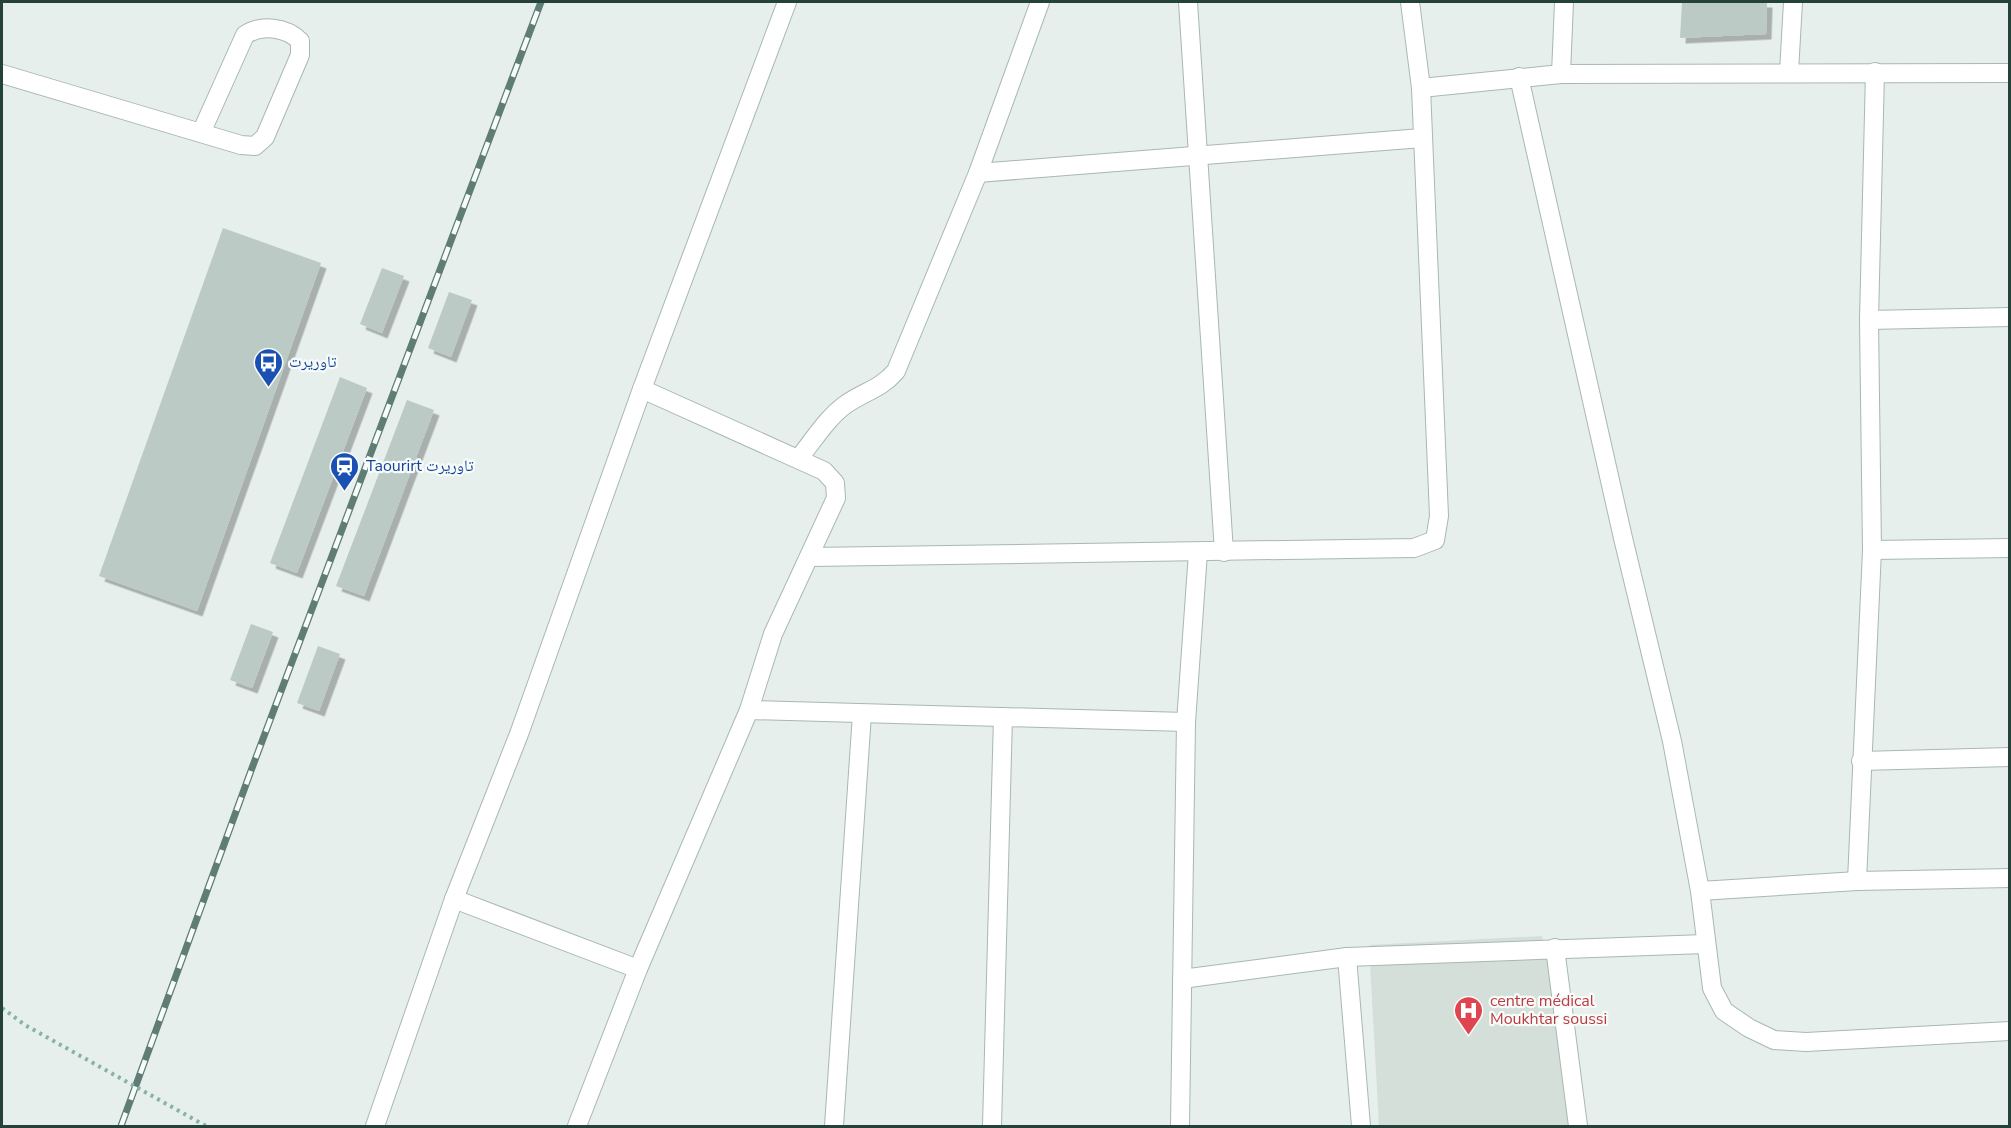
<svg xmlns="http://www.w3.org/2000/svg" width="2011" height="1128" font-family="'Nunito Sans','Noto Naskh Arabic',sans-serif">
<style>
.built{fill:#d4dfda}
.building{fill:#bbcac4;filter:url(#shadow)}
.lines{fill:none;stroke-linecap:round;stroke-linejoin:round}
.minor-casing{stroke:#a8b8b2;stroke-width:20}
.minor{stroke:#fff;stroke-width:18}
.rail-casing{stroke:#5f7d75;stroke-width:7}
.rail{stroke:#f7fbf9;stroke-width:4.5;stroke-dasharray:14;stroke-linecap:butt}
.path-bridge{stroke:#86b3a5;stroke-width:4;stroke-dasharray:3 4.5;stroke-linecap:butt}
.labels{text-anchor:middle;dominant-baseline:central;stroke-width:4.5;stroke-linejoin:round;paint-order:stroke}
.transit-label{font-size:16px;fill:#164399;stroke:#f7fbf9;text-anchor:start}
.health-label{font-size:16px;fill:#be3a42;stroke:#f7fbf9;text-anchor:start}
</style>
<defs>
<filter id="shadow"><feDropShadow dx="5.5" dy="5.5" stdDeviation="0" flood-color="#0004"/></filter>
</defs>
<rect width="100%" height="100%" fill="#e6efeb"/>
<path class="built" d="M1542,936l41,190h-204l-10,-181z"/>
<g class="building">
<path d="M1682,2h85l-1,32 -86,4z"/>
<path d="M223,228l98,35 -124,348 -98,-35z"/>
<path d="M382,268l22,8 -22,57 -22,-9z"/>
<path d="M449,292l23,8 -21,57 -23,-9z"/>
<path d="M340,377l27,11 -70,185 -27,-10z"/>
<path d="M407,400l27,10 -70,186 -28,-10z"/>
<path d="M251,624l22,8 -21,56 -22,-8z"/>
<path d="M318,646l22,8 -21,57 -22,-8z"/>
</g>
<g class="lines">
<defs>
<g id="minor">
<path d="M1188,2l36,550"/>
<path d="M1789,72l4,-70"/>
<path d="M2,74l239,71 14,1 10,-9 35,-82v-14c-14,-14 -39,-17 -55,-6l-44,98"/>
<path d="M1561,74l3,-72"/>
<path d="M1519,77l104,461 49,203 28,150 12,97 12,23 25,17 25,12 32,2 204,-11"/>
<path d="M1421,88l140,-14 449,-1"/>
<path d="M978,173l444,-35"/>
<path d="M1869,320l141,-3"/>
<path d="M799,458c14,-17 28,-40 46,-53 18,-13 36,-16 51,-34l82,-198 62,-171"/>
<path d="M1872,550l138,-2"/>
<path d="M810,557l604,-9 21,-8 4,-24 -18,-428 -11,-86"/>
<path d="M749,710l437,12"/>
<path d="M1861,761l149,-4"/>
<path d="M1857,881l15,-331 -3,-230 6,-248"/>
<path d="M1700,891l157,-10 153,-3"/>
<path d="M454,899l184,70"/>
<path d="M1555,948l23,178"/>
<path d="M1347,957l14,169"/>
<path d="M1182,979l165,-22 358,-13"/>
<path d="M375,1126l79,-227 65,-165 123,-345 145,-387"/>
<path d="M577,1126l61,-157 111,-259 24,-76 63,-136 -1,-15 -11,-12 -182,-82"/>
<path d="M834,1126l28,-412"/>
<path d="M992,1126l11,-409"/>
<path d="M1180,1126l6,-404 12,-170"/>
</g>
</defs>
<use href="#minor" class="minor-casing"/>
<use href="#minor" class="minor"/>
<defs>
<path id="rail" d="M121,1126l131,-358 289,-766"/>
</defs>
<use href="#rail" class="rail-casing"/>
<use href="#rail" class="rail"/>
<path class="path-bridge" d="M2,1008l23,17 181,101"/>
</g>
<defs>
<symbol id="bus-pin" viewBox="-11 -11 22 30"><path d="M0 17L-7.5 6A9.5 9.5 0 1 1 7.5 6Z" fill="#1a4fb4" stroke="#f7fbf9"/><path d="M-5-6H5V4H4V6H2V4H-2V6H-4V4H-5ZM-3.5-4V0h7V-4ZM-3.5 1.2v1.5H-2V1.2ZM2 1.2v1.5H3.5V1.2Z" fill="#fff"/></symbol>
<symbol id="station-pin" viewBox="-11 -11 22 30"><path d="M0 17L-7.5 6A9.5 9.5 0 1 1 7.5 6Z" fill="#1a4fb4" stroke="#f7fbf9"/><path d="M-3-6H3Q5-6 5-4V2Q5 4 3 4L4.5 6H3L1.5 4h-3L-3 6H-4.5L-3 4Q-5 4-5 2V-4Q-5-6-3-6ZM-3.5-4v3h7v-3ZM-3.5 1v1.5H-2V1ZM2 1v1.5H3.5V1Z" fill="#fff"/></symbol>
<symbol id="hospital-pin" viewBox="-11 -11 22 30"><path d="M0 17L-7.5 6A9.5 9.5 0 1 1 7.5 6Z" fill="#e0444e" stroke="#f7fbf9"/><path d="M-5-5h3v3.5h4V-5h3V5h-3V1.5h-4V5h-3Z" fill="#fff"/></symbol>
</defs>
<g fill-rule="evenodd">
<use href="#bus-pin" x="252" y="346" width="33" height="45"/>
<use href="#station-pin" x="328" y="450" width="33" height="45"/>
<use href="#hospital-pin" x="1452" y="994" width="33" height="45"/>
</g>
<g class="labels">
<g class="transit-label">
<text x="289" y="362">تاوريرت</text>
<text x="366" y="466">Taourirt تاوريرت</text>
</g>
<g class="health-label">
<text x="1490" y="1001">centre médical<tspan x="1490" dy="18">Moukhtar soussi</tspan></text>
</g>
</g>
<rect width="2011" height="1128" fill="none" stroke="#24423a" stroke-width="6"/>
</svg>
